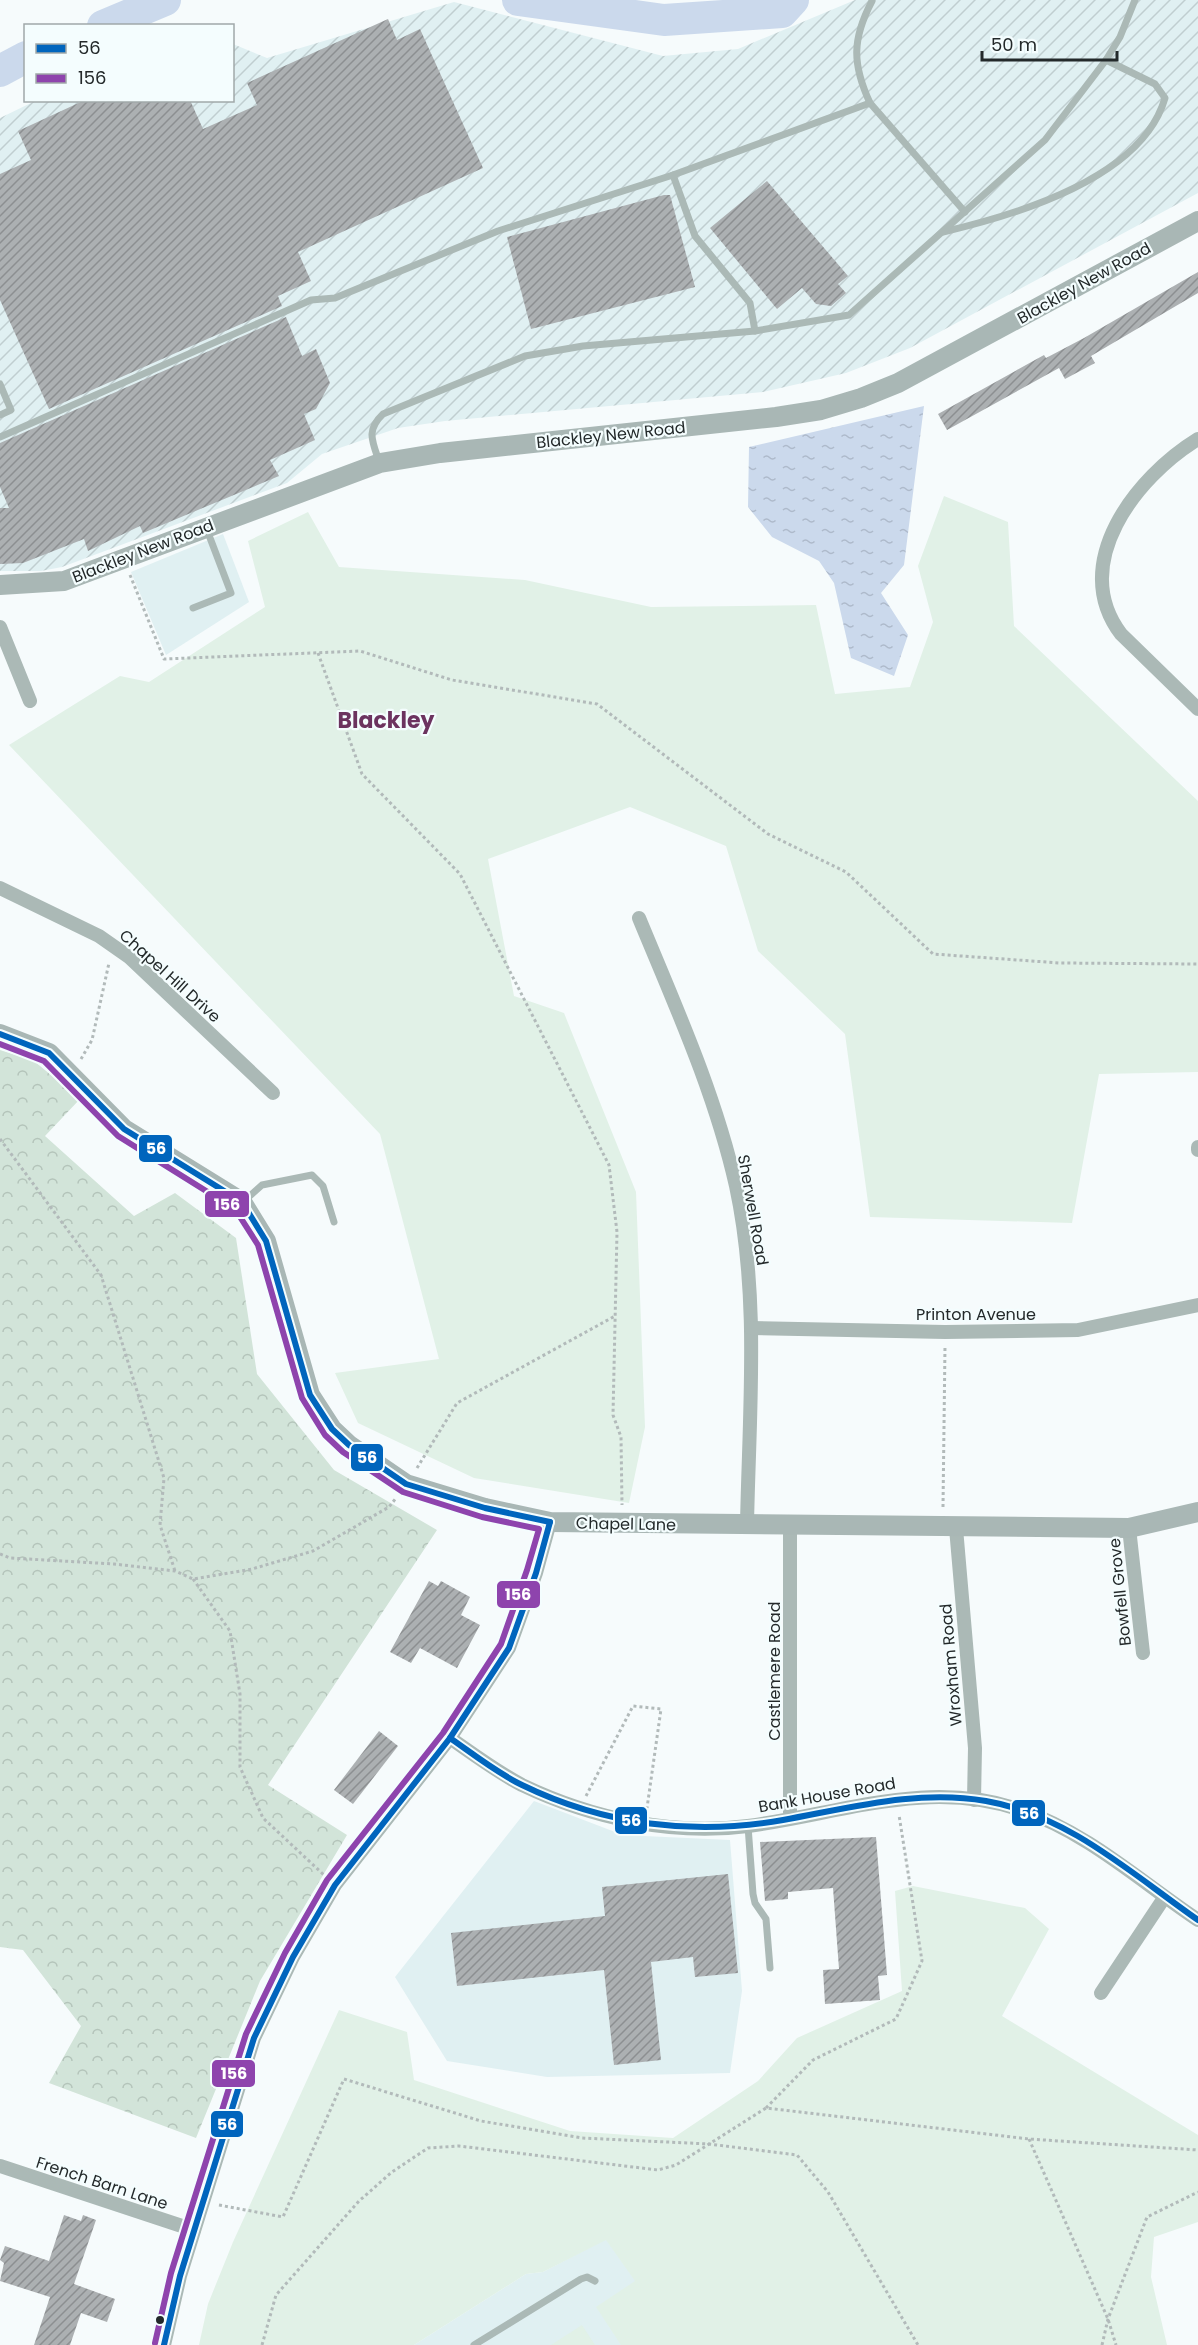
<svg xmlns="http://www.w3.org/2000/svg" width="1198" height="2345" font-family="Poppins,sans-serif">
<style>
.built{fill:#e0f0f2}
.industrial{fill:url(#industrial-furrows)}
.forest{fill:url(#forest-crowns)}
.green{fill:#e1f1e7}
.water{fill:url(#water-ripples)}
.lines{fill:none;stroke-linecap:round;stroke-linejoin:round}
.river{stroke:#cbd9ec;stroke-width:32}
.building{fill:url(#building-hatch)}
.path{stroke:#b2baba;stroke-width:3;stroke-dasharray:3 3;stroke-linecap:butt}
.lane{stroke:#abb9b6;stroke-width:7}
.street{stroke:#abb9b6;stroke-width:14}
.secondary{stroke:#a9b7b5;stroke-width:20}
.bus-1-casing{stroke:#f4fdfe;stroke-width:10}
.bus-2-casing{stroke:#f4fdfe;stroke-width:10}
.bus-1{stroke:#0065bd;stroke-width:6}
.bus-2{stroke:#8e44ad;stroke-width:6}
.bus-dot{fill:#23292a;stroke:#f4fdfe;stroke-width:2}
.labels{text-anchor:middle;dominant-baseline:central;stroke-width:4.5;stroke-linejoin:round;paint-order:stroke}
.street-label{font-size:16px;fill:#23292a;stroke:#f4fdfe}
.district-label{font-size:22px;font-weight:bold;fill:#6c335f;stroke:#f4fdfe}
.line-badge{stroke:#f4fdfe;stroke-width:2}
.badge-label{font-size:16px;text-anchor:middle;font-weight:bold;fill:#fff}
</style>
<defs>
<pattern id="industrial-furrows" width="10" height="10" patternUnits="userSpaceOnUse" patternTransform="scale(1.5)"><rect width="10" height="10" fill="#e0f0f2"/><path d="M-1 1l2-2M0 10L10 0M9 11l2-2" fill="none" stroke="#c0ced0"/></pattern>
<pattern id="forest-crowns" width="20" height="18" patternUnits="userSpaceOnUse" patternTransform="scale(1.5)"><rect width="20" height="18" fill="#d2e4d9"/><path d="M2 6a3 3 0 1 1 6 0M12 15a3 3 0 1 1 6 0" fill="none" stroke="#b4c4ba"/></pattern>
<pattern id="water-ripples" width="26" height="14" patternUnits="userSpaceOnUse" patternTransform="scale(1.5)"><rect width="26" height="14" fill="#cbd9ec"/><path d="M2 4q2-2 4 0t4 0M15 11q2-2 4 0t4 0" fill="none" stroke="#aebacb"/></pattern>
<pattern id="building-hatch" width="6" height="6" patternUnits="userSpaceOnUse" patternTransform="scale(1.5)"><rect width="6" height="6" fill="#acb0b2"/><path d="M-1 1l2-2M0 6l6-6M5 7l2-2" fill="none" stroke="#8c8f91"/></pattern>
</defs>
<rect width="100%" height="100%" fill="#f6fbfc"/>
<g class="built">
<path d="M223,534l26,68 -83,53 -35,-83z"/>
<path d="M534,1801l89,34 107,5 12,151 -12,82 -183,4 -100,-16 -52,-84z"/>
<path d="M606,2239l29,41 258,65h-479l112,-71 17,-2z"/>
</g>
<path class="industrial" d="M855,0h343v193l-288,155 -64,25 -83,19 -318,29 -47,7 -76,26 -35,29 -225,84 -21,4h-41v-453l35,-17 197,-1 1,-56 34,14 187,-56 209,54 75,-7z"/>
<path class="forest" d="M0,1050l34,11 46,38 -35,37 89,80 41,-23 61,45 21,136 77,96 103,60 -169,255 79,50 -87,146 -64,157 -147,-55 32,-57 -58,-76 -23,-3z"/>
<g class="green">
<path d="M944,496l64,26 6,104 184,175v271l-99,2 -27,149 -202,-6 -25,-183 -87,-83 -32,-105 -96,-39 -142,52 26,137 50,17 72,179 9,235 -16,76 -155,-25 -116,-55 -23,-50 104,-14 -59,-225 -371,-389 111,-69 29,6 116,-75 -17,-66 60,-29 31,55 186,13 126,27 165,-2 19,89 75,-7 23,-65 -15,-56z"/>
<path d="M913,1886l112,22 24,21 -47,87 196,119v87l-44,15 -3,40 16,68h-546l-25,-38 39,-26 -29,-41 -63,32 -17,2 -112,71h-215l9,-41 25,-62 106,-232 68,22 7,48 156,51 103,7 85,-57 39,-43 105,-47 -7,-100z"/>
<path d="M582,2325l13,20h-44z"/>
</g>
<path class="water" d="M924,406l-20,159 -23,28 27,42 -14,41 -43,-18 -17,-75 -15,-22 -47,-24 -24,-30 1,-60z"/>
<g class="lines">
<g class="river">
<path d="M518,0l146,20 118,-8 11,-12"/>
<path d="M103,26l62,-26"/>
<path d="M0,71l26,-14"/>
</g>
</g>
<g class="building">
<path d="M388,19l9,21 23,-11 63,139 -185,84 13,29 -33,15 4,10 -233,103 -49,-109v-126l31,-14 -13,-29 67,-31h105l13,29 54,-24 -10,-22z"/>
<path d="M767,181l81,95 -10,8 8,9 -15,13 -15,-2 -14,-16 -25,21 -67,-81z"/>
<path d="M664,195h6l25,92 -164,42 -24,-92z"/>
<path d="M1198,272v21l-107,63 4,7 -30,16 -6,-11 -112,62 -9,-16 106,-59 2,3 38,-20z"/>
<path d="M286,317l16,39 14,-7 14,34 -14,26 -12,5 11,26 -45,20 9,16 -136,57 -3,-7 -52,25 -4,-12 -61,24 -23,1v-56h9l-9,-21v-44z"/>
<path d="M429,1581l9,5 3,-5 29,16 -9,18 19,10 -23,43 -37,-20 -9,15 -21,-11z"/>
<path d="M379,1731l19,15 -45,58 -19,-14z"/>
<path d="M876,1837l11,138 -9,1 2,24 -55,4 -2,-34 16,-1 -6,-81 -45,4v7l-23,2 -5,-59z"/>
<path d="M728,1874l10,99 -43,4 -2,-20 -42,5 10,98 -47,5 -10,-95 -147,16 -6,-53 154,-17 -3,-29z"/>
<path d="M64,2215l17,6 2,-6 13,5 -22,64 41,15 -8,23 -26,-9 -11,32h-36l16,-48 -50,-16 4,-18 -4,-3 5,-14 44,15z"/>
</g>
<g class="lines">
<g class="path">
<path d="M130,575l34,84 196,-8 92,29 145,24 171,130 78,38 87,82 127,9 138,1"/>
<path d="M318,653l44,121 98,100 149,291 8,67 -4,183 8,22 1,68"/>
<path d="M81,1059l11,-19 17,-77"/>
<path d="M0,1139l101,136 63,203 -4,47 15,46"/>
<path d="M417,1468l40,-65 158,-87"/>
<path d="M943,1507l2,-161"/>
<path d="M0,1554l10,4 104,6 61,7 18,8 59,-10 61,-18 76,-44 7,-9"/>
<path d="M193,1579l37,52 10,63v73l23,51 61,57"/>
<path d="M586,1796l47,-90 28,3 -14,99"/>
<path d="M766,2108l47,-48 83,-41 26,-58 -23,-146"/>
<path d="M1029,2139l79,180 8,26"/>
<path d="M219,2205l64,12 61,-138 137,42 101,17 127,6 88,11 31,37 90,153"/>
<path d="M262,2345l14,-50 83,-94 33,-29 36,-24 31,-2 199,24 18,-5 90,-57 263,31 169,11"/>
<path d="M1102,2345l6,-26 39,-102 51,-25"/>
</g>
<g class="lane">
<path d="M872,1c-20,38 -20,63 -2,102l95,109"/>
<path d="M673,175l22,61 55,67 5,28"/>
<path d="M943,232c73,-17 199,-54 222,-134l-10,-14 -49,-24"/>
<path d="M0,384l11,26 -11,5"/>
<path d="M0,437l311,-137 24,-2 163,-67 175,-56 197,-72"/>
<path d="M379,461c-7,-20 -13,-31 4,-47l142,-58 58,-10 172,-15 94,-16 196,-175 61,-80 14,-23 15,-37"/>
<path d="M193,608l38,-15 -24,-63"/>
<path d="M243,1202l19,-17 50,-10 11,11 11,36"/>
<path d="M748,1826l5,68 2,9 11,16 4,49"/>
<path d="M474,2345l107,-66 6,-2 8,4"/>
</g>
<g class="street">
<path d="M1198,439c-62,38 -130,125 -77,195l77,75"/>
<path d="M0,627l30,74"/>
<path d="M0,888l99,48 30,21 144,136"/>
<path d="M639,918c36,87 76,175 97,268 24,111 13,227 11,339"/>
<path d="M1198,1147v3"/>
<path d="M751,1328l194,4 133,-2 120,-25"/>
<path d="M956,1528l19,220 -1,52"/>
<path d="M1129,1528l14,125"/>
<path d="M450,1738c23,16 47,34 72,47 69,33 150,51 226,41 92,-12 180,-48 273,-16 66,22 120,72 177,110"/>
<path d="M790,1817v-293"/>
<path d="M1101,1993l63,-95"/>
<path d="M0,2166l194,64"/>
<path d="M164,2345l16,-69 74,-238 39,-81 42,-72 115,-147 59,-90 27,-75 14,-51"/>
</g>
<g class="secondary">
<path d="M0,585l64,-4 316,-118 60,-10 336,-36 45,-7 40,-12 37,-15 300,-162"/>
<path d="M0,1034l49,19 75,76 118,73 24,39 44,154 22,34 17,16 57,39 79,24 65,14 579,6 69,-16"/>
</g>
<defs>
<g id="bus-1">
<path d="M0,1034l49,19 75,76 118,73 24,39 44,154 22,34 17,16 57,39 79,24 65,14"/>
<path d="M450,1738c23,16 47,35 72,47 82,40 172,51 261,35 67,-12 135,-31 203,-19 82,14 146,73 212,119"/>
<path d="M164,2345l16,-69 74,-238 39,-81 42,-72 115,-147 59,-90 27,-75 14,-51"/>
</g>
<path id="bus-2" d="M0,1044l44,17 74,75 117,73 23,36 44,153 23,37 18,17 60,40 79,25 57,12 -12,41 -26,74 -58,89 -116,147 -42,73 -39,81 -75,239 -16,70"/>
</defs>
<use href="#bus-1" class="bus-1-casing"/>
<use href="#bus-2" class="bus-2-casing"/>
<use href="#bus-1" class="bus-1"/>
<use href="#bus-2" class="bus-2"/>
</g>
<circle class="bus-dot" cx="160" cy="2320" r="5"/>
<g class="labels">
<g class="street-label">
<text transform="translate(1084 283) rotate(-29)">Blackley New Road</text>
<text transform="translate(611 435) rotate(-6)">Blackley New Road</text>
<text transform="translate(143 551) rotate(-21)">Blackley New Road</text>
<text transform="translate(170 976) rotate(42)">Chapel Hill Drive</text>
<text transform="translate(753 1210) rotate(80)">Sherwell Road</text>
<text x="976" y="1314">Printon Avenue</text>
<text transform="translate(626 1524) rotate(1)">Chapel Lane</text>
<text transform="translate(1120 1592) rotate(-96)">Bowfell Grove</text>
<text transform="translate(951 1665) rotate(-95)">Wroxham Road</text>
<text transform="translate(774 1671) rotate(-90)">Castlemere Road</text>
<text transform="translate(827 1795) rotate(-10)">Bank House Road</text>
<text transform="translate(102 2183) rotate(18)">French Barn Lane</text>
</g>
<g class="district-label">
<text x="386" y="720">Blackley</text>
</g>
</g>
<g class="line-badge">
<rect x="138" y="1134" width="35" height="29" rx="6" fill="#0065bd"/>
<rect x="204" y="1190" width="46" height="28" rx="6" fill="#8e44ad"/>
<rect x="350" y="1443" width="34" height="29" rx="6" fill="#0065bd"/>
<rect x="496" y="1580" width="45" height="29" rx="6" fill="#8e44ad"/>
<rect x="1011" y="1799" width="35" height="28" rx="6" fill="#0065bd"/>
<rect x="614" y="1806" width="34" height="29" rx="6" fill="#0065bd"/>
<rect x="211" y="2059" width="45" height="29" rx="6" fill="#8e44ad"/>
<rect x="210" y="2110" width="34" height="28" rx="6" fill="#0065bd"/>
</g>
<g class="badge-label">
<text x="156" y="1154">56</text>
<text x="227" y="1210">156</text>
<text x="367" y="1463">56</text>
<text x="518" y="1600">156</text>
<text x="1029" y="1819">56</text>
<text x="631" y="1826">56</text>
<text x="234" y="2079">156</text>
<text x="227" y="2130">56</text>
</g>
<rect x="24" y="24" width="210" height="78" fill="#f4fdfe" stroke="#a0a8a9" stroke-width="1.5"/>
<rect x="36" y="44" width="30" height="9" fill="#0065bd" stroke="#a0a8a9" stroke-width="1.5"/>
<text x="78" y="54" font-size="18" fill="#23292a">56</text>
<rect x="36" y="74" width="30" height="9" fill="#8e44ad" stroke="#a0a8a9" stroke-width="1.5"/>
<text x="78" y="84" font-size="18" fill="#23292a">156</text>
<path d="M982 51v9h135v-9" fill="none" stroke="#23292a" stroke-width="3"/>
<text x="991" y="51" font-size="18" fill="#23292a" stroke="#f4fdfe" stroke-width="4.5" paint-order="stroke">50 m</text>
</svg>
